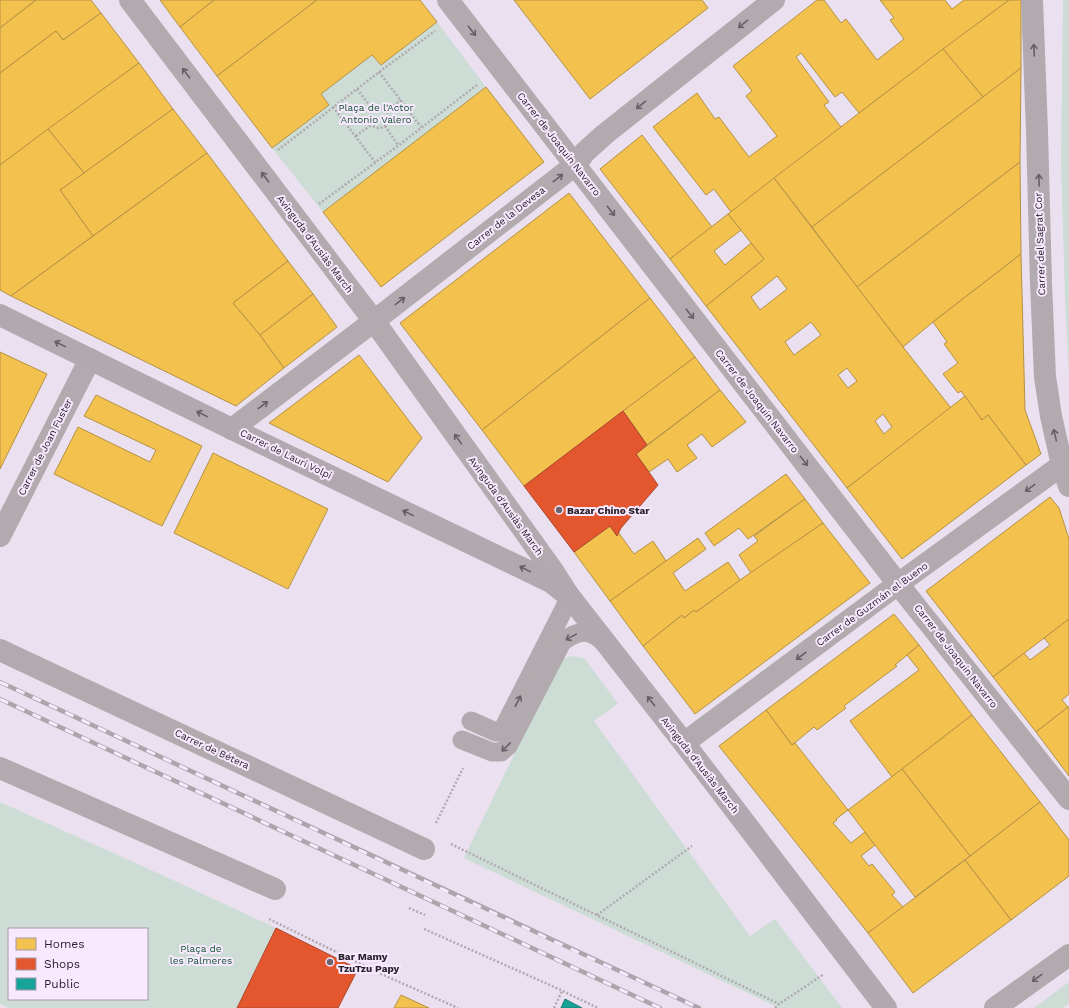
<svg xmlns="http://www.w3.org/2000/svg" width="1069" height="1008" font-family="'Work Sans',sans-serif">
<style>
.green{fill:#cdddd5;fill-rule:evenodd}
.homes{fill:#f2c14e;stroke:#b59144;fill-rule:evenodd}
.shops{fill:#e4572e;stroke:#ac472d}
.public{fill:#17a398;stroke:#1c7c77}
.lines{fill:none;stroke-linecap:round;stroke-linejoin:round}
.path{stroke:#b0aab0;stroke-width:2.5;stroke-dasharray:2 2;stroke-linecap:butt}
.lane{stroke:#b1aaae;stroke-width:19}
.street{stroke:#b1aaae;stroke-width:22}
.secondary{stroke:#b1a9af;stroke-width:22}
.rail-casing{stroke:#aca5ac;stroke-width:4.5}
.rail{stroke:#f8e9ff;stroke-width:3;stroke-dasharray:9;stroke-linecap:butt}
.oneway{stroke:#665f66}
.oneway2{stroke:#665e66}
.poi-dot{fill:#6c6470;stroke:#f8e9ff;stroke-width:1.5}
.labels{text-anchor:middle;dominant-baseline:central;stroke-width:4;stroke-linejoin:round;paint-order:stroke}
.park-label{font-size:10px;fill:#125631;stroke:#f8e9ff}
.street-label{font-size:10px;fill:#28212b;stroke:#f8e9ff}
.poi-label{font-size:10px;font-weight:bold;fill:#28212b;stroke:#f8e9ff;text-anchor:start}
</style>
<rect width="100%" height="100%" fill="#eae0ef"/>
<g class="green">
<path d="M1063,0h6v375l-4,-76 -4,-138z"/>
<path d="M437,22l49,65 -163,125 -51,-64 57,-43 -8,-11 51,-39 9,10z"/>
<path d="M570,656l8,1 7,2 33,45 -24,17 156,215 25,-17 67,89h-65l-4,-3 -309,-147 95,-196z"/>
<path d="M0,802l162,73 114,53 -39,80h-228l-9,-4zM9,929h138v70h-138z"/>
<path d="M1069,982v21l-6,5h-29z"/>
</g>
<g class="homes">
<path d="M0,0h36l-36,28z"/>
<path d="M36,0h55l10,13 -38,27 -7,-9 -56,42v-45z"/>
<path d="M160,0h54l-34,27z"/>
<path d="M214,0h103l-100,76 -37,-49z"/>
<path d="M317,0h103l17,22 -56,43 -9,-10 -51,39 8,11 -57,43 -55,-72z"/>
<path d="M514,0h188l6,8 -118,91z"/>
<path d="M817,0h7l17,23 5,-4 31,41 27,-21 -14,-19 4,-2 -14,-18h65l7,9 12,-9h45l-150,113 -17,-21 -7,5 -34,-44 -5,4 33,45 -5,3 17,22 -110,85 -17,-23 -8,6 -53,-68 44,-34 18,26 4,-2 30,40 28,-21 -31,-40 6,-5 -19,-25z"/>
<path d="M1009,0h12v68l-38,29 -40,-48z"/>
<path d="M101,13l38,50 -139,102v-92l56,-42 7,9z"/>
<path d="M943,49l40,48 -171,130 -38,-49z"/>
<path d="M139,63l34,46 -89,64 -36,-44z"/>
<path d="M1021,68l-1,94 -163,125 -45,-60z"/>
<path d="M486,87l58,75 -163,125 -58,-75z"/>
<path d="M173,109l34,44 -114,83 -33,-46z"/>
<path d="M48,129l36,44 -24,17 33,46 -82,60 -11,-6v-125z"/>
<path d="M642,135l70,92 -42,32 -70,-90z"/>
<path d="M207,153l81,108 -55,42 27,32 24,33 -48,38 -225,-110z"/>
<path d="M1020,162l1,92 -88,68 -30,25 -46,-60z"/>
<path d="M774,178l129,169 48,61 -104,80 -141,-182 58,-47 -36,-45zM777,276l10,13 -27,21 -9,-13zM811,322l10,13 -27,20 -9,-13zM847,368l10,13 -9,7 -10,-13zM883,414l9,13 -8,7 -9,-13z"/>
<path d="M569,193l81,105 -168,132 -82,-107z"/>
<path d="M728,214l13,16 -27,21 11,14 26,-22 13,16 -58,47 -36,-47z"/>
<path d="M1021,254l4,156 16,44 -15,11 -38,-50 -6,5 -21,-29 -3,2 -15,-19 15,-11 -14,-19 3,-2 -14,-20z"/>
<path d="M288,261l25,33 -53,41 -27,-32z"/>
<path d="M313,294l24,33 -53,41 -24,-33z"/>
<path d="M650,298l45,59 -171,129 -42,-56z"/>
<path d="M0,352l47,22 -47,95z"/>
<path d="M359,355l63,83 -34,44 -119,-59z"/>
<path d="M695,357l25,33 -73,55 -24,-34z"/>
<path d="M720,390l26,32 -34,25 -10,-13 -15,11 10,13 -20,14 -9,-13 -19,13 -13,-18z"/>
<path d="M96,395l106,51 -40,80 -108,-52 24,-47 72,35 6,-12 -72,-34z"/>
<path d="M965,396l17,24 6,-5 38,50 -124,94 -55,-71z"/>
<path d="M213,453l115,56 -40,80 -114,-56z"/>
<path d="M786,474l19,25 -57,40 -9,-11 -25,18 -9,-13z"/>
<path d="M1050,497l9,11 10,31v80l-76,58 -67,-86z"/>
<path d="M805,499l18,24 -72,50 -12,-18 19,-14 -4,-5z"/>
<path d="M823,523l47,60 -175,131 -52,-68 39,-31 2,3 10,-8 2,2 44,-32z"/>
<path d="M610,526l7,10 1,-4 16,22 19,-13 13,20 -56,40 -36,-49z"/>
<path d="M698,538l8,11 -33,24 12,18 43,-29 12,18 -44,32 -2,-2 -10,8 -2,-3 -39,31 -33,-45z"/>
<path d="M894,614l25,31 -24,20 2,1 -53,40 2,2 -29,22 -3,-3 -22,18 -26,-35z"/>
<path d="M1069,619v75l-7,6 6,7 -32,25 -43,-55 31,-24 6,7 20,-15 -6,-7z"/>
<path d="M919,645l53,70 -80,62 -42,-56 69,-51 -12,-15z"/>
<path d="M1068,707h1v69l-33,-44z"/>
<path d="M766,710l26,35 3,-2 53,67 -12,9 1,1 -4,3 18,20 14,-11 10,13 -14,11 8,10 3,-2 23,28 -3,3 11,12 -35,26 -149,-187z"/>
<path d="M972,715l68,87 -70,54 -68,-87z"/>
<path d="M902,769l68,87 -55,41 -67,-87z"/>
<path d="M1040,802l29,38v36l-58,44 -46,-60z"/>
<path d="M965,860l46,60 -98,73 -45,-60z"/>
<path d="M401,995l28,13h-35z"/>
</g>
<g class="shops">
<path d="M623,411l24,34 -11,9 22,31 -37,43 -4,8 -7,-10 -36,26 -50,-66z"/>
<path d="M276,928l82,41 -20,39h-101z"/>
</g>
<path class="public" d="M565,999l17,9h-21z"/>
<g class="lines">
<g class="path">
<path d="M379,72l42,55"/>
<path d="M357,89l16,21"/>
<path d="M333,107l42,55"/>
<circle cx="379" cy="118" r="10"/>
<path d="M387,111l14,-11"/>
<path d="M385,126l13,19"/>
<path d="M356,136l15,-11"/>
<path d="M278,150l101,-78 56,-41"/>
<path d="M319,204l80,-59 78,-60"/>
<path d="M436,823l27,-55"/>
<path d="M451,844l328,160"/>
<path d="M409,908l16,7"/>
<path d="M597,915l95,-69"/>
<path d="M269,919l110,54 79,35"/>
<path d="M424,929l126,56 48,23"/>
<path d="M554,1008l8,-17"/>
<path d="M775,1008l4,-4 45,-30"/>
</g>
<g class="lane">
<path d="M471,721l25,11 5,-1 3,-4 66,-130"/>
<path d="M462,740l30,12h9l7,-6 54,-104c8,-6 20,-13 30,-8 5,2 9,6 14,9"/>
</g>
<g class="street">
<path d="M130,0l244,321 179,250 16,25"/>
<path d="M448,0l450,584 171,215"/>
<path d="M1032,0l5,131 4,152 4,94 6,39 11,49 7,21"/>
<path d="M232,429l142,-108 201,-156 10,-13 20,-18 169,-134"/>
<path d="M0,536l90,-177"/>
<path d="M0,650l424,199"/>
<path d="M684,743l214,-159 164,-119"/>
<path d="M0,768l275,121"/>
<path d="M995,1008l74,-53"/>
</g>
<path class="secondary" d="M0,315l232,114 319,153 19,15 114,146 202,265"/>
<defs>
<g id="rail">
<path d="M0,682c233,108 465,219 699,326"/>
<path d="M0,699l660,309"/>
</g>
</defs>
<use href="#rail" class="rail-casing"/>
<use href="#rail" class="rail"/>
</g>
<defs><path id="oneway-shaft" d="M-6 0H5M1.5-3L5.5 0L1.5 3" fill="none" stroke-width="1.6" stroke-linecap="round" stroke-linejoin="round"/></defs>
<g class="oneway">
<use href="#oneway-shaft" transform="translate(743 24) rotate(141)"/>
<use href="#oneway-shaft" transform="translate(472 31) rotate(52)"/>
<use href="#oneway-shaft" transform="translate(1034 50) rotate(-93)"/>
<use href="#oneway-shaft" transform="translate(186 73) rotate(-127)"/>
<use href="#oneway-shaft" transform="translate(641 105) rotate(141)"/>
<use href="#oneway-shaft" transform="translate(265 177) rotate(-127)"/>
<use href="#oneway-shaft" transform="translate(558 178) rotate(-38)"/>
<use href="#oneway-shaft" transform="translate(1039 180) rotate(-91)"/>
<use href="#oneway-shaft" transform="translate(611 211) rotate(52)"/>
<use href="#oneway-shaft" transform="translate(400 301) rotate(-38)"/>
<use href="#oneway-shaft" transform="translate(690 314) rotate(52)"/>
<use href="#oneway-shaft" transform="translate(263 405) rotate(-37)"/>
<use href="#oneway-shaft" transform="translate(1055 435) rotate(-103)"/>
<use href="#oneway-shaft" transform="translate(458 439) rotate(-126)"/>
<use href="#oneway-shaft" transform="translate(804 461) rotate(52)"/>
<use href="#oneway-shaft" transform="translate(1030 488) rotate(144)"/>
<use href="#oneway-shaft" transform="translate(571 637) rotate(151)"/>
<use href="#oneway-shaft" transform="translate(801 656) rotate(143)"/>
<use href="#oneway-shaft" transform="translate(518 701) rotate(-63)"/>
<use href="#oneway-shaft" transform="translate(506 747) rotate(135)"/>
<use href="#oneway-shaft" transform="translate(1037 978) rotate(144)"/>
</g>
<g class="oneway2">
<use href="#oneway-shaft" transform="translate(60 344) rotate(-154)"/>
<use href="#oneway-shaft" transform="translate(202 414) rotate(-154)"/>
<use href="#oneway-shaft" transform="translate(408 513) rotate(-154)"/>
<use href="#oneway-shaft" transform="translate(525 569) rotate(-154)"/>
<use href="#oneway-shaft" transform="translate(651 701) rotate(-128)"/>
</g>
<g class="poi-dot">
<circle cx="559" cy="510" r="4"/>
<circle cx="330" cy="962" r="4"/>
</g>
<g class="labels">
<g class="park-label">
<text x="376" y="107">Plaça de l'Actor<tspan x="376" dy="12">Antonio Valero</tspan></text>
<text x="201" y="948">Plaça de<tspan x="201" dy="12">les Palmeres</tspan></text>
</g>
<g class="street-label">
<text transform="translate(559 144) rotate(52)">Carrer de Joaquín Navarro</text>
<text transform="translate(506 218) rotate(-38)">Carrer de la Devesa</text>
<text transform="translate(315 244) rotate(53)">Avinguda d'Ausiàs March</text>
<text transform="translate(1040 244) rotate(-92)">Carrer del Sagrat Cor</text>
<text transform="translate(757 401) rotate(52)">Carrer de Joaquín Navarro</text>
<text transform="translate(45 447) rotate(-63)">Carrer de Joan Fuster</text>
<text transform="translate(286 454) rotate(26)">Carrer de Lauri Volpi</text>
<text transform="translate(506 506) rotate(54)">Avinguda d'Ausiàs March</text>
<text transform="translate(872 604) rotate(-36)">Carrer de Guzmán el Bueno</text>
<text transform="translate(956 656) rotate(52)">Carrer de Joaquín Navarro</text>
<text transform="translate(212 749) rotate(25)">Carrer de Bétera</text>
<text transform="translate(700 765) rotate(52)">Avinguda d'Ausiàs March</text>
</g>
<g class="poi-label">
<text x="567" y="510">Bazar Chino Star</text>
<text x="338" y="956">Bar Mamy<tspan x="338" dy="12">TzuTzu Papy</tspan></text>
</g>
</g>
<rect x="8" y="928" width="140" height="72" fill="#f8e9ff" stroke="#a599aa"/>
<rect x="16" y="938" width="20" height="12" fill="#f2c14e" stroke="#a599aa"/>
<text x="44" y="948" font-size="12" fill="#28212b">Homes</text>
<rect x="16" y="958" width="20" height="12" fill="#e4572e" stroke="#a599aa"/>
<text x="44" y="968" font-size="12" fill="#28212b">Shops</text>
<rect x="16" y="978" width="20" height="12" fill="#17a398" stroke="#a599aa"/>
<text x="44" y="988" font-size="12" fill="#28212b">Public</text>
</svg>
